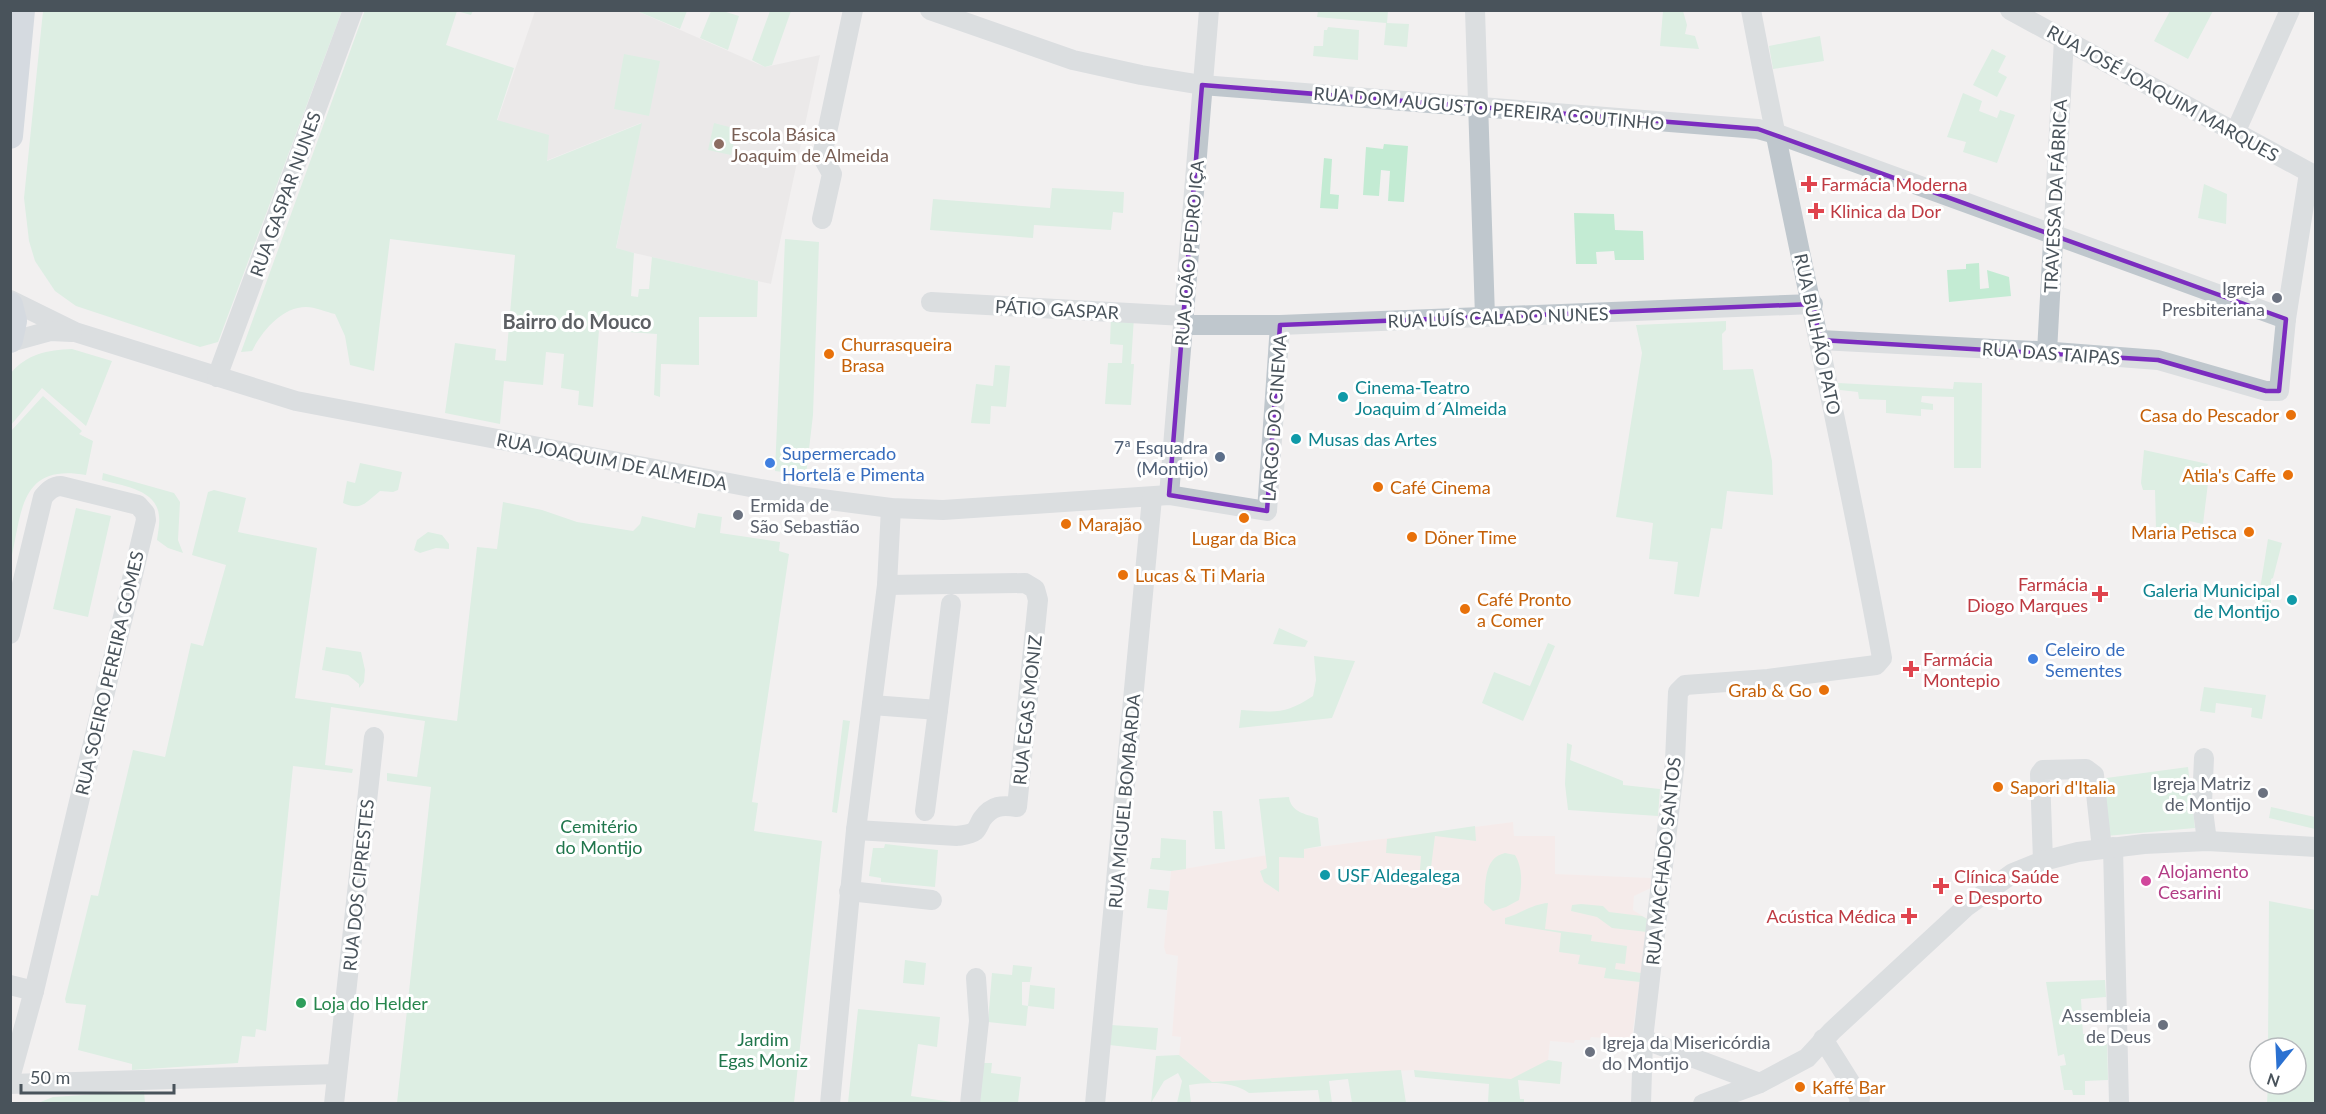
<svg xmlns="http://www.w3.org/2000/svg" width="2326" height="1114" font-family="Lato,sans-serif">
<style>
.education{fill:#e3e1e1}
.medical{fill:#f9e5e3}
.green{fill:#c3ebd3}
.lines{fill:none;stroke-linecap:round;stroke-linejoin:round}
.minor{stroke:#bfc7cd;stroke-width:20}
.major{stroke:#b2bfcc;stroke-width:26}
.marked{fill:none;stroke:#7b2cbf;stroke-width:4.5;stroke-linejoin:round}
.education-dot{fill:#8d6e63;stroke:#fff;stroke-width:2}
.health-dot{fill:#e0444e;stroke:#fff;stroke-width:2}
.worship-dot{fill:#6b7280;stroke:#fff;stroke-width:2}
.food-dot{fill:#e8710a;stroke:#fff;stroke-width:2}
.culture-dot{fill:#0f9aa8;stroke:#fff;stroke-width:2}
.service-dot{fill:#5c6f8a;stroke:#fff;stroke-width:2}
.shop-dot{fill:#3f7fe0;stroke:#fff;stroke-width:2}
.hotel-dot{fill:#d1479c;stroke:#fff;stroke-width:2}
.leisure-dot{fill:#2e9e5b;stroke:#fff;stroke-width:2}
.labels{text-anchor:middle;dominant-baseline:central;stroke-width:6;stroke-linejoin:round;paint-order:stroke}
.street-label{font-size:18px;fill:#49535b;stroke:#fff}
.education-label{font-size:18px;fill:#785e54;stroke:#fff;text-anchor:start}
.health-label{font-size:18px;fill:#be3a42;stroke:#fff;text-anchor:start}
.worship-label{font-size:18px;fill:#5b616d;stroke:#fff;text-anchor:end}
.food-label{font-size:18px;fill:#c56008;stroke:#fff;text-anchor:start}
.culture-label{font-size:18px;fill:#0d838f;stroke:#fff;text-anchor:start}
.service-label{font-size:18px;fill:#4e5e75;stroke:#fff;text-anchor:end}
.shop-label{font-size:18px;fill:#366cbe;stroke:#fff;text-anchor:start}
.park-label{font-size:18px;fill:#20764c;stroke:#fff}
.hotel-label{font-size:18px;fill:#b23c85;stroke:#fff;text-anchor:start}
.leisure-label{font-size:18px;fill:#27864d;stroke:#fff;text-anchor:start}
.neighbourhood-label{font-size:20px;font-weight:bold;fill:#5d6064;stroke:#fff}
</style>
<rect width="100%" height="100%" fill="#f2f0f0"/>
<path class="education" d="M535,11h102l128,56 55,-12 -49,229 -155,-35 25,-126 -118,47 -42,-2z"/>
<path class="medical" d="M1513,822l1,14h41v38l97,4 -1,10 -17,8 -1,14 16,10 -18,123 -28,-1v-4l-12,-1 -1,3h-15l-1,3 -24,-2 -2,20 14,1 -2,22 -146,-14 -202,12 -33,-27 2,-18 -9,-1 6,-80 -12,-2 -2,-7 7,-76 133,-22z"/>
<g class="green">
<path d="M365,10l108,1 -2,4 -14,-4 -11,34 68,23 -17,52 52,15 -2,26 95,-38 -26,125 18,5 -3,43 7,1 1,-8h10l3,-32 106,24 -1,36h-58v48l-38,-1 -1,33 -6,-2 3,-61 -58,-4 -6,77 -15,-2 1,-14 -18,-3 3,-34 -18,-2 -3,33 -39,-4 -4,43 -55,-11 10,-70 41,6 -1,11 11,1 9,-106 -125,-16 -16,132 -24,-6 -5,-29 -10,-22c-9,-2 -20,-7 -29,-7 -24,0 -44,24 -54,44l-11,1z"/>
<path d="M43,11h299l-124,331 -18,5 -124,-41 -21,-15 -20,-30 -6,-20 -5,-43z"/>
<path d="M637,11h50l-7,18z"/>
<path d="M711,11h12l16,5 -11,34 -28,-12z"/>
<path d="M770,11h21l-19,54 -7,2 -13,-7z"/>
<path d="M1318,11h70l-1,12 22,1 -2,23 -23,-2 2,-22 -69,-6z"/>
<path d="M1663,11h20l4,14 -2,9 10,2 4,13 -39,-3z"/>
<path d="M2170,11h43l-25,48 -34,-18z"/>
<path d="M1328,27l31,3 -1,30 -45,-4 1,-10h9l1,-16h3z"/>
<path d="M1820,36l4,25 -51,8 -4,-23z"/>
<path d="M1992,49l14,7 -8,16 9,5 -10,20 -24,-12z"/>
<path d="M624,54l36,7 -11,55 -35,-7z"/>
<path d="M1963,93l19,8 -3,10 18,7 3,-8 15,5 -18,48 -34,-11 3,-10 -19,-5z"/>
<path d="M714,123l23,6 -6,26 -23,-5z"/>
<path d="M1384,144l24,2 -4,56 -16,-1 2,-30 -9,-1 -2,26 -16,-1 3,-48 17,2z"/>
<path d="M1324,158l8,1 -2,35 9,1 -1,14 -18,-1z"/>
<path d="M2204,184l23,10 -1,30 -28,-6z"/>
<path d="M1052,188l72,4 -1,21 -10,-1 -2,18 -77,-5 -1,13 -103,-8 3,-31 117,9z"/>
<path d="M1574,213l40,1 1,16 28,1 1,29h-29l-1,-9 -18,1 1,12h-21z"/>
<path d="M785,239l34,3 -6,173 -7,60 -31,-4z"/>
<path d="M1979,263l1,26 9,-1 -2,-18 22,7 2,19 -62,6 -2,-32 19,-1v-5z"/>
<path d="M1111,317h23l-3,47h3l-3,41 -26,-1 3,-41h14l1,-18 -13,-1z"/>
<path d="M1726,321v9l-4,4 1,36 30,-1 19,92 1,34 -46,-4 -5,38 -11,-1 -12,69 -25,-3 4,-32 -29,-3 4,-36 -37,-6 26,-164 -6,-28z"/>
<path d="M72,349l40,12 -26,65 -44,-38 -31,37v-52c16,-19 36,-23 61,-24z"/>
<path d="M995,365l15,1 -4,41 -15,-1 -1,18 -19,-1 5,-39 17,2z"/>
<path d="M1954,382l28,1 -1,85h-27v-71l-32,-1 -1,6 12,2v6l-12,-1v7l-35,-3v-13l-27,-1 -1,-7 -18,-2 -2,-7 115,6z"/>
<path d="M43,396l39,35 -3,3 14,7 -7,34c-66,-12 -64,36 -75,85v-129z"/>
<path d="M2144,450l64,14 -4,9 5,2 -6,49 -14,-3 -1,11 -32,-2 -1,-40h-12l-2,-7z"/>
<path d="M360,463l42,9 -4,18 -5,2 -13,-1c-15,12 -18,20 -37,12l4,-22 8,2z"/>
<path d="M103,473l71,20 6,9 -2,38 5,13 -15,-5 -11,-8c1,-8 3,-17 2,-24 -2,-27 -37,-30 -57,-36z"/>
<path d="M214,490l32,8 -8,34 79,16 -22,150 162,23 20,-174 20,2 6,-47 39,8 35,12 56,9 7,-7 2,-8 53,12 3,-15 24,4 -2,16 60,9 -1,9 10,3 -37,248 6,1 -4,28 68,10 -28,262h-397l34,-316 -44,-6v-8l30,4 8,-56 -94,-14 -6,58 28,4 -1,4 -59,-7 -27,265 -10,-2 -1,8 -13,-1 -4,27 -106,7v-6l-54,-14 8,-45 -20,-2 -1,-4 26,-104 7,1 35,-146 32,7 26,-114 12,3 23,-81 -34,-10 16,-63z"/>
<path d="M76,508l35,8 -23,101 -35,-8z"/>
<path d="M428,532l14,3 7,9v5l-13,-1 -16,5 -6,-3 3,-10z"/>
<path d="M2268,539l14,4 -9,35 -2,1v29h-14z"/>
<path d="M1279,628l29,13 -3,6 -32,-3z"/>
<path d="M1548,643l7,3 -32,75 -41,-18 12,-31 36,14z"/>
<path d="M326,647l35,5 4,18 -1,12 -5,6v-4l-11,-9 -26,-5z"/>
<path d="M1314,656l41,5 -23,57 -93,10 2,-18c32,2 44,5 72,-14l3,-16z"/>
<path d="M2204,687l62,8 -4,24 -11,-2 1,-9 -36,-5 -1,10 -15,-2z"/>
<path d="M843,720l7,1 -13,92 -5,-1z"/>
<path d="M1567,743l5,2 -2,15 53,21v4l37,4 -2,27 -90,-6 -3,-26z"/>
<path d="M2188,767l7,61 -89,8 -7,-57z"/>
<path d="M1289,797c2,15 16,17 29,21l3,28 -17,3v9l-25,-1v35l-15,-10 -4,-11 7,-3 -8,-69z"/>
<path d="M2271,807l44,10v12l-46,-11z"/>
<path d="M1213,811h9l3,38h-10z"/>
<path d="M1475,826l1,15 -41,-5 -6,47 -10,-1 2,-26 -35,-3 1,-14z"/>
<path d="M1161,838l25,2v29l-15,2 -21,-2 2,-11h8z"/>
<path d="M885,844l53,6 -3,37 -54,-5v-4l-12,-2 4,-28h11z"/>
<path d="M1505,853l10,2c8,13 7,30 4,45l-13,7 -13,4 -9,-8c2,-19 -1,-45 21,-50z"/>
<path d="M1149,889l20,2 -2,19 -20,-2z"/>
<path d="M2269,901l46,9v193h-48l1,-19h28v-36h-28z"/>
<path d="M1548,903l-3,26 47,6 -1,6 36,5 -2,18 -9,-1 -1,6 26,4 -1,9 -36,-4 2,-10 -28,-4 2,-9 -21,-3 2,-19 -56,-9v-6c15,-4 27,-14 43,-15z"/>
<path d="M1581,904l22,2 6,6 33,4 7,4 -2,12 -35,-4 -15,-11 -26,-6 1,-6z"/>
<path d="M905,960l21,3 -2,22 -21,-2z"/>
<path d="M1013,965l19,2 -2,15h-8v23l6,1 2,-21 25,3 -1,21 -26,-3 -2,20 -38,-4 4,-49 20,2z"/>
<path d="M2105,980l1,17 -25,2 2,35h24l1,46 -23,1v14h-12l-1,-5h-8l-4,-24 6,-1 -2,-11 -6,2 -12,-74z"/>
<path d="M858,1009l82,8 -3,30 -19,-3 -7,52 48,7h-111z"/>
<path d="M1111,1025l47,3 -2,22 -47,-5z"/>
<path d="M1179,1055l33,27 189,-12 5,33h-54l-4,-24 -19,2 3,22h-12l-2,-13 -69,3c-17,-12 -40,-11 -60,-8l2,18h-14l5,-22 -4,-8 -14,8 -13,22 5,-47z"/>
<path d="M1548,1060l14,2 -2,22 -42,-4 2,19h4v4l-36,-1 1,-18 -74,-7 -1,-7 97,9z"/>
<path d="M983,1063h9l-1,10 30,4 -3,26 -40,1z"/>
<path d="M144,1091l1,12h-107l15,-6z"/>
</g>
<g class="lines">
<g class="minor">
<path d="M930,10l143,50 68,15 61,10 556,44 22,6 506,184"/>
<path d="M1475,10l10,307"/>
<path d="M2010,10l306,166"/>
<path d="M2235,133l55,-123"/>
<path d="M822,219l10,-45 -10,-18 31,-146"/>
<path d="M10,300l65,32 221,69 502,95 93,12 52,2 226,-15 98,16 13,-186"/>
<path d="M931,302l253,14"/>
<path d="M1183,325h97l533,-21"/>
<path d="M1820,340l234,12 104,8 108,31h13l7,-72 23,-146"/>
<path d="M10,342l40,-11 22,1"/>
<path d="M2047,352l17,-313"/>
<path d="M217,377l136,-367"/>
<path d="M1169,495l40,-485"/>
<path d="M10,634l33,-137c5,-6 10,-11 18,-11l77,19 7,8 1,7 -112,471 -24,87"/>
<path d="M872,705l66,5 -13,101"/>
<path d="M938,710l13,-106"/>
<path d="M2204,758l-2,45 5,38"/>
<path d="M856,830l101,6c6,-1 13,-1 18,-5 3,-3 5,-9 7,-12 10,-14 20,-14 35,-12l21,-207 -3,-11 -10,-6 -138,2"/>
<path d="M2113,847l6,257"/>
<path d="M2043,861l-3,-87 3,-4 43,-1 8,6 8,74"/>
<path d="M849,891l83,9"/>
<path d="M10,985l24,6"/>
<path d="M1643,1039l32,-278 3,-69 7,-7 83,-6 108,-14 6,-7c-39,-217 -90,-431 -131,-648"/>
<path d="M1823,1039l37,59 -1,6"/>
<path d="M10,1084l327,-10"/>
<path d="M334,1104l40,-367"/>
<path d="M830,1104l26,-274 31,-245 4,-77"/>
<path d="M970,1104l9,-83 -3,-43"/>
<path d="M1095,1104l57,-606"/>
<path d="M1641,1104l2,-65 117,44"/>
<path d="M1703,1104l57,-21 47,-25 25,-27 135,-125 46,-33 30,-12 35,-9 66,-8 63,-3 109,6"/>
</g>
<g class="major">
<path d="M10,136l12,-126"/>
<path d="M10,305l4,16 -4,19"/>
</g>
</g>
<path d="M0 0H2326V1114H0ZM1202,85l556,44 528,190 -7,72h-13l-108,-31 -338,-20 -7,-36 -533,21 -13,186 -98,-16z" fill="#f2f0f0" fill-opacity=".55" fill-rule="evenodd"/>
<path class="marked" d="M1202,85l556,44 528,190 -7,72h-13l-108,-31 -338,-20 -7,-36 -533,21 -13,186 -98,-16z"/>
<circle class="education-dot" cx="719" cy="144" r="6"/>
<g class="health-dot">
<path d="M1806 175h6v6h6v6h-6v6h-6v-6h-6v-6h6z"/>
<path d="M1813 202h6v6h6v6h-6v6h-6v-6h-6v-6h6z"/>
<path d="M2097 585h6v6h6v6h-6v6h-6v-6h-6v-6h6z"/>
<path d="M1908 660h6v6h6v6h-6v6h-6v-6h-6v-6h6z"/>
<path d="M1938 877h6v6h6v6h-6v6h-6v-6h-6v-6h6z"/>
<path d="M1906 907h6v6h6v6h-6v6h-6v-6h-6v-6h6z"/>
</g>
<g class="worship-dot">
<circle cx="2277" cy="298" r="6"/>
<circle cx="738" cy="515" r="6"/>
<circle cx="2263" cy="793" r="6"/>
<circle cx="2163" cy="1025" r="6"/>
<circle cx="1590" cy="1052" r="6"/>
</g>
<g class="food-dot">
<circle cx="829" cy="354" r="6"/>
<circle cx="2291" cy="415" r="6"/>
<circle cx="2288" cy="475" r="6"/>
<circle cx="1378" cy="487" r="6"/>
<circle cx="1244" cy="518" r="6"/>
<circle cx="1066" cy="524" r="6"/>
<circle cx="2249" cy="532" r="6"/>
<circle cx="1412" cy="537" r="6"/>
<circle cx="1123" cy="575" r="6"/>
<circle cx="1465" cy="609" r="6"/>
<circle cx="1824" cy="690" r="6"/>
<circle cx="1998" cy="787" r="6"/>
<circle cx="1800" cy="1087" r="6"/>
</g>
<g class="culture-dot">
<circle cx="1343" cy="397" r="6"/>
<circle cx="1296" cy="439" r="6"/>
<circle cx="2292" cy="600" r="6"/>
<circle cx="1325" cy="875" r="6"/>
</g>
<circle class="service-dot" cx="1220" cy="457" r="6"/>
<g class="shop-dot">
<circle cx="770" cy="463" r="6"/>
<circle cx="2033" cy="659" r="6"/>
</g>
<circle class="hotel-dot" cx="2146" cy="881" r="6"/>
<circle class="leisure-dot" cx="301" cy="1003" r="6"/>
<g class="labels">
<g class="street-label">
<text transform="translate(2163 93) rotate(29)">RUA JOSÉ JOAQUIM MARQUES</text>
<text transform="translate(1489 108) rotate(5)">RUA DOM AUGUSTO PEREIRA COUTINHO</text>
<text transform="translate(285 194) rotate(-70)">RUA GASPAR NUNES</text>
<text transform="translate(2055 196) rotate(-87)">TRAVESSA DA FÁBRICA</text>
<text transform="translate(1189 253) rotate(-85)">RUA JOÃO PEDRO IÇA</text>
<text transform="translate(1057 309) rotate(3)">PÁTIO GASPAR</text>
<text transform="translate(1498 317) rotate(-2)">RUA LUÍS CALADO NUNES</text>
<text transform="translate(1818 334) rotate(78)">RUA BULHÃO PATO</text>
<text transform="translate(2051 353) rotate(4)">RUA DAS TAIPAS</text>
<text transform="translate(1274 418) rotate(-86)">LARGO DO CINEMA</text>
<text transform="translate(612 461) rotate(11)">RUA JOAQUIM DE ALMEIDA</text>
<text transform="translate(109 673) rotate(-77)">RUA SOEIRO PEREIRA GOMES</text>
<text transform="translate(1027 710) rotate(-84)">RUA EGAS MONIZ</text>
<text transform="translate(1124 801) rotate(-85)">RUA MIGUEL BOMBARDA</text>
<text transform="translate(1663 861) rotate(-84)">RUA MACHADO SANTOS</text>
<text transform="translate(358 885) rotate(-84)">RUA DOS CIPRESTES</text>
</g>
<g class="education-label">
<text x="731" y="134">Escola Básica<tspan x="731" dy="21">Joaquim de Almeida</tspan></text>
</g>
<g class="health-label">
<text x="1821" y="184">Farmácia Moderna</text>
<text x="1830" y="211">Klinica da Dor</text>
<text x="2088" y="584" text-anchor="end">Farmácia<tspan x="2088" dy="21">Diogo Marques</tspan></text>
<text x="1923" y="659">Farmácia<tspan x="1923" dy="21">Montepio</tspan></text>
<text x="1954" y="876">Clínica Saúde<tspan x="1954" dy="21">e Desporto</tspan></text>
<text x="1896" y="916" text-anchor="end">Acústica Médica</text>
</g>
<g class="worship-label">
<text x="2265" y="288">Igreja<tspan x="2265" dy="21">Presbiteriana</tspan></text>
<text x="750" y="505" text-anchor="start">Ermida de<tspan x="750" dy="21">São Sebastião</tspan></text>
<text x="2251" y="783">Igreja Matriz<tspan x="2251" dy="21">de Montijo</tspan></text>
<text x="2151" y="1015">Assembleia<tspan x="2151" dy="21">de Deus</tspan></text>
<text x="1602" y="1042" text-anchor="start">Igreja da Misericórdia<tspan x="1602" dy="21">do Montijo</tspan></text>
</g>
<g class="food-label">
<text x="841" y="344">Churrasqueira<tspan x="841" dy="21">Brasa</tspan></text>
<text x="2279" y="415" text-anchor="end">Casa do Pescador</text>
<text x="2276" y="475" text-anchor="end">Atila's Caffe</text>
<text x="1390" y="487">Café Cinema</text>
<text x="1078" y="524">Marajão</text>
<text x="2237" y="532" text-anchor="end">Maria Petisca</text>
<text x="1424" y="537">Döner Time</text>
<text x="1244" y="538" text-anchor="middle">Lugar da Bica</text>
<text x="1135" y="575">Lucas &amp; Ti Maria</text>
<text x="1477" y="599">Café Pronto<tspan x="1477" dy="21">a Comer</tspan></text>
<text x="1812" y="690" text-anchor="end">Grab &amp; Go</text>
<text x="2010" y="787">Sapori d'Italia</text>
<text x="1812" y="1087">Kaffé Bar</text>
</g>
<g class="culture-label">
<text x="1355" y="387">Cinema-Teatro<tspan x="1355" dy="21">Joaquim d´Almeida</tspan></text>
<text x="1308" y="439">Musas das Artes</text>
<text x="2280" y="590" text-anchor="end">Galeria Municipal<tspan x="2280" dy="21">de Montijo</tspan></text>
<text x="1337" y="875">USF Aldegalega</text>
</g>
<g class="service-label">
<text x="1208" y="447">7ª Esquadra<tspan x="1208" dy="21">(Montijo)</tspan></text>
</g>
<g class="shop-label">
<text x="782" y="453">Supermercado<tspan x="782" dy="21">Hortelã e Pimenta</tspan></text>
<text x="2045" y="649">Celeiro de<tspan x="2045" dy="21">Sementes</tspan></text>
</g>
<g class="park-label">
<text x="599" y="826">Cemitério<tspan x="599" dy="21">do Montijo</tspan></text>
<text x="763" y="1039">Jardim<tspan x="763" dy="21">Egas Moniz</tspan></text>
</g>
<g class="hotel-label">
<text x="2158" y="871">Alojamento<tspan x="2158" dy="21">Cesarini</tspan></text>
</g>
<g class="leisure-label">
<text x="313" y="1003">Loja do Helder</text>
</g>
<g class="neighbourhood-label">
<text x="577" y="321">Bairro do Mouco</text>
</g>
</g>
<rect width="2326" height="1114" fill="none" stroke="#49535b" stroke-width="24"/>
<g transform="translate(2278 1066) rotate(198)"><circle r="28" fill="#ffffff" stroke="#b6babd" stroke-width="1.5"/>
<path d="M0-4.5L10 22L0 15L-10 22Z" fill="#2b71d1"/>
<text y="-9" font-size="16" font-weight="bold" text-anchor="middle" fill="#49535b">N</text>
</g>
<path d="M21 1084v9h153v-9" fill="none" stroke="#49535b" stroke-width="3"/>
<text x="30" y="1084" font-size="18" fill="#49535b" stroke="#ffffff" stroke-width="4.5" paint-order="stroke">50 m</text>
</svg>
